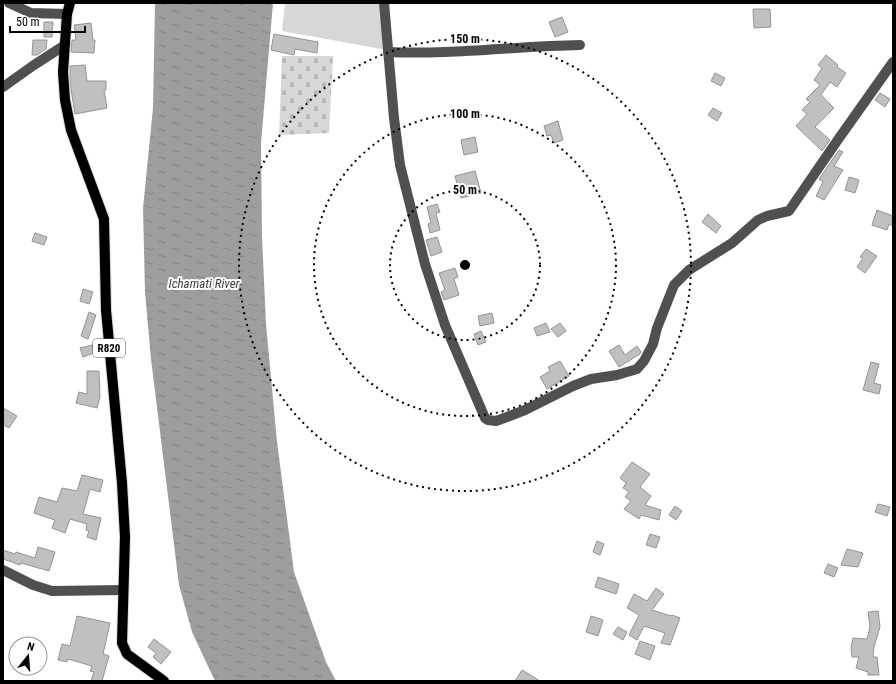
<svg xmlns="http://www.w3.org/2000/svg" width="896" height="684" font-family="'Roboto Condensed',sans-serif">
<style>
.grass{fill:#d7d7d7}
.cemetery{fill:url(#cemetery-stones)}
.water{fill:url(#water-ripples)}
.building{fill:#c0c0c0;stroke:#949494}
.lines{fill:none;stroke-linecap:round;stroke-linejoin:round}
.major-casing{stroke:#dbdbdb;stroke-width:12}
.minor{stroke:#505050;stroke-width:10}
.major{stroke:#000;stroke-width:10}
.ring{fill:none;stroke:#000;stroke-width:2;stroke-dasharray:2 4}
.labels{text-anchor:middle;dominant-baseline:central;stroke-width:4;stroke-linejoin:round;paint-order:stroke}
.shield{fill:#fff;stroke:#4c4c4c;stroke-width:1}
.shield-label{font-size:11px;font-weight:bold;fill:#000}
.water-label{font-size:13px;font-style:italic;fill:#3f3f3f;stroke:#fff}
.centre{fill:#000;stroke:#fff;stroke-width:2}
.ring-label{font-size:12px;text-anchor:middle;font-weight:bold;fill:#000;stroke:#fff;stroke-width:4;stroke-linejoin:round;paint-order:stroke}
</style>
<defs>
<pattern id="cemetery-stones" width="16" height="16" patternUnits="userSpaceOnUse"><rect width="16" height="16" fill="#d7d7d7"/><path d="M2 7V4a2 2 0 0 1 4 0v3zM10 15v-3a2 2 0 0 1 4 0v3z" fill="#b7b7b7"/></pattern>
<pattern id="water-ripples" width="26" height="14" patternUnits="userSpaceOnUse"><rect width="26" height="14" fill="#9e9e9e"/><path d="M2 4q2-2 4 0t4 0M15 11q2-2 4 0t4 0" fill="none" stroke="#868686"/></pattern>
</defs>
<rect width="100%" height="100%" fill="#fff"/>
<path class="grass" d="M285,3h95l7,47 -105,-19z"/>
<path class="cemetery" d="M282,56h51l-4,77 -50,2z"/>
<path class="water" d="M155,3h118l-12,140 1,94 4,87 11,118 17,130 32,90 10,19h-121l-23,-49 -13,-47 -28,-226 -6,-67 -2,-84 10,-100z"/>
<g class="building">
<path d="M753,9h17l1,18 -17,1z"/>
<path d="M562,17l6,15 -13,5 -6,-15z"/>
<path d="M44,22h9l-1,15h-8z"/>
<path d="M91,23l2,17h2l-1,13 -23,-1 1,-12h4l-2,-15z"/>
<path d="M274,34l44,8 -1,11 -22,-4 -1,6 -23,-5z"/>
<path d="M33,40h14l-1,9 -9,6h-5z"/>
<path d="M826,55l12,10 -1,2 9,6 -9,14 -7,-5 -9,13 13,13 -19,19 15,13 -8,11 -26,-25 11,-12 -5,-4 8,-8 -4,-3 14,-14 -6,-5 8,-12 -4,-3z"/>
<path d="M85,65l2,16h19v9h-2l3,18 -32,6 -5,-31v-17z"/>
<path d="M715,73l10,5 -4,8 -10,-5z"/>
<path d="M880,93l10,6 -5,8 -10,-7z"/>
<path d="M713,108l9,5 -5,8 -9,-6z"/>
<path d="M558,121l5,19 -9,3 -3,-8 -4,1 -3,-10z"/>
<path d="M475,137l3,15 -14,3 -3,-15z"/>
<path d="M839,150l4,2 -9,14 9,4 -19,30 -8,-4 7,-14 -4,-3z"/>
<path d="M475,171l6,22 -20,5 -6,-22z"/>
<path d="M849,177l10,3 -4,13 -10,-3z"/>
<path d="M437,204l3,8 -4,1 4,17 -10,3 -2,-9 3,-1 -4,-16z"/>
<path d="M877,210l16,6v10l-4,-2 -2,6 -15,-5z"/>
<path d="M708,214l13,12 -5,7 -14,-11z"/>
<path d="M35,233l12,4 -3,8 -12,-4z"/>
<path d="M437,237l5,15 -11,4 -5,-16z"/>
<path d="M866,249l11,7 -12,17 -8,-6 6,-9 -3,-1z"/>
<path d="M455,268l3,9 -4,2 5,16 -15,5 -3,-8 4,-2 -6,-17z"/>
<path d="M83,289l10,3 -4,12 -9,-3z"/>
<path d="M89,312l7,3 -8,24 -7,-3z"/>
<path d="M492,313l2,10 -14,3 -2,-10z"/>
<path d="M546,323l4,9 -13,4 -3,-8z"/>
<path d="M560,323l6,8 -8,6 -7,-8z"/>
<path d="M481,331l5,11 -8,3 -4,-11z"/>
<path d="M92,345l2,8 -11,4 -3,-9z"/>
<path d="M619,345l6,10 12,-9 4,6 -1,2 -21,13 -10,-16z"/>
<path d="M560,361l9,15 -22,13 -7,-12 10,-6 -2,-4z"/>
<path d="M871,362l8,2 -5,19 7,2 -2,9 -16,-4z"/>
<path d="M87,371h12l1,26 -3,11 -21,-5 3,-11 8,2z"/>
<path d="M3,408l14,8 -8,12 -6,-3z"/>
<path d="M632,462l18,12 -10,13 11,9 -6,9 16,5 -2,10 -18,-5 -2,4 -15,-10 7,-8 -6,-4 4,-5 -6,-4 3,-5 -6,-5z"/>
<path d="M82,475l21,5 -3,12 -10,-3 -7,25 18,4 -5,22 -9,-3 2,-6 -3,-1 1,-6 -17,-5 -5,14 -13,-5 3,-8 -21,-7 5,-16 18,5 5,-14 15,3z"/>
<path d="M878,504l12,3 -3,9 -12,-4z"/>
<path d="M675,506l7,5 -6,9 -7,-5z"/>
<path d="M650,534l10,3 -4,11 -10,-3z"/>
<path d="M597,541l7,3 -4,11 -7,-3z"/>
<path d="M38,547l17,5 -6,19 -28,-8 -1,2 -17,-6v-9l12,4 1,-2 19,6z"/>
<path d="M847,549l16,4 -5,14 -17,-2z"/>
<path d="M828,564l10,4 -4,9 -10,-4z"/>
<path d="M598,577l21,7 -3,10 -21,-7z"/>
<path d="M656,588l8,6 -12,16 19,6 1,-1 8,3 -10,27 -9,-2 4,-10 -21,-7 -7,14 -8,-5 10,-20 -12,-7 7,-14 13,7z"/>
<path d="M878,611l2,16 -6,20 -1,10h4l2,18h-11v-3l-12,-4 3,-11h-7l-1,-9 2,-10 14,1 3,-12 -2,-15z"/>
<path d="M77,616l33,7 -7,31 6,2 -7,25h-11l3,-9 -4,-1 2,-5 -24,-7 -1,3 -9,-2 4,-16 8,2z"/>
<path d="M591,616l12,4 -5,16 -12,-4z"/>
<path d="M618,627l9,5 -4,8 -10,-6z"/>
<path d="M154,639l17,13 -10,12 -8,-7 3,-4 -8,-6z"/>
<path d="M640,641l15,5 -5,14 -15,-6z"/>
<path d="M522,670l18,11h-25z"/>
</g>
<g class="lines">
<defs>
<path id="major" d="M70,3l-3,11 -4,58 2,28 6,30 33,89 2,91 16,173 3,54 -3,106 5,11 37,27"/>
</defs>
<use href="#major" class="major-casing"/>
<g class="minor">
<path d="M9,3l22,10 36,1"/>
<path d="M384,3l10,115 6,47 25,99 20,61 40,93 3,2 8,1 11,-4 18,-7 48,-24 18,-7 26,-4 20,-6 7,-8 9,-17 4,-16 17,-43 15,-15 43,-27 26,-23 9,-4 22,-5 48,-70 56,-79"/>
<path d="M388,52c63,3 128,-6 192,-7"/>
<path d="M3,87l31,-22 31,-20"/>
<path d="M3,570l30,15 19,6 71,-1"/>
</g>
<use href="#major" class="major"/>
</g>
<g class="ring">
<circle cx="465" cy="265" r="75"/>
<circle cx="465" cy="265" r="151"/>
<circle cx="465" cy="265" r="226"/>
</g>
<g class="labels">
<rect class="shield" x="93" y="339" width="32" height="18" rx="3"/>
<g class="shield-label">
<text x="109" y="348">R820</text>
</g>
<g class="water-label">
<text x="204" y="283">Ichamati River</text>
</g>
</g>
<circle cx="465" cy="265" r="6" class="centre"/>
<g class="ring-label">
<text x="465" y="43">150 m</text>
<text x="465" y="118">100 m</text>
<text x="465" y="194">50 m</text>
</g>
<rect width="896" height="684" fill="none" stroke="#000000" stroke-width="8"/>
<g transform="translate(28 656) rotate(17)"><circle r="19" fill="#ffffff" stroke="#999999"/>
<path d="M0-3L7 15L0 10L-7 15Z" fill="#000000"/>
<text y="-6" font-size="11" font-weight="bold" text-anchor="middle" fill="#000000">N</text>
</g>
<path d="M10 26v6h75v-6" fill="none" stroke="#000000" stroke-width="2"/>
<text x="16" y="26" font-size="12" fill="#000000" stroke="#ffffff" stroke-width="3" paint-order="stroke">50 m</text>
</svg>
